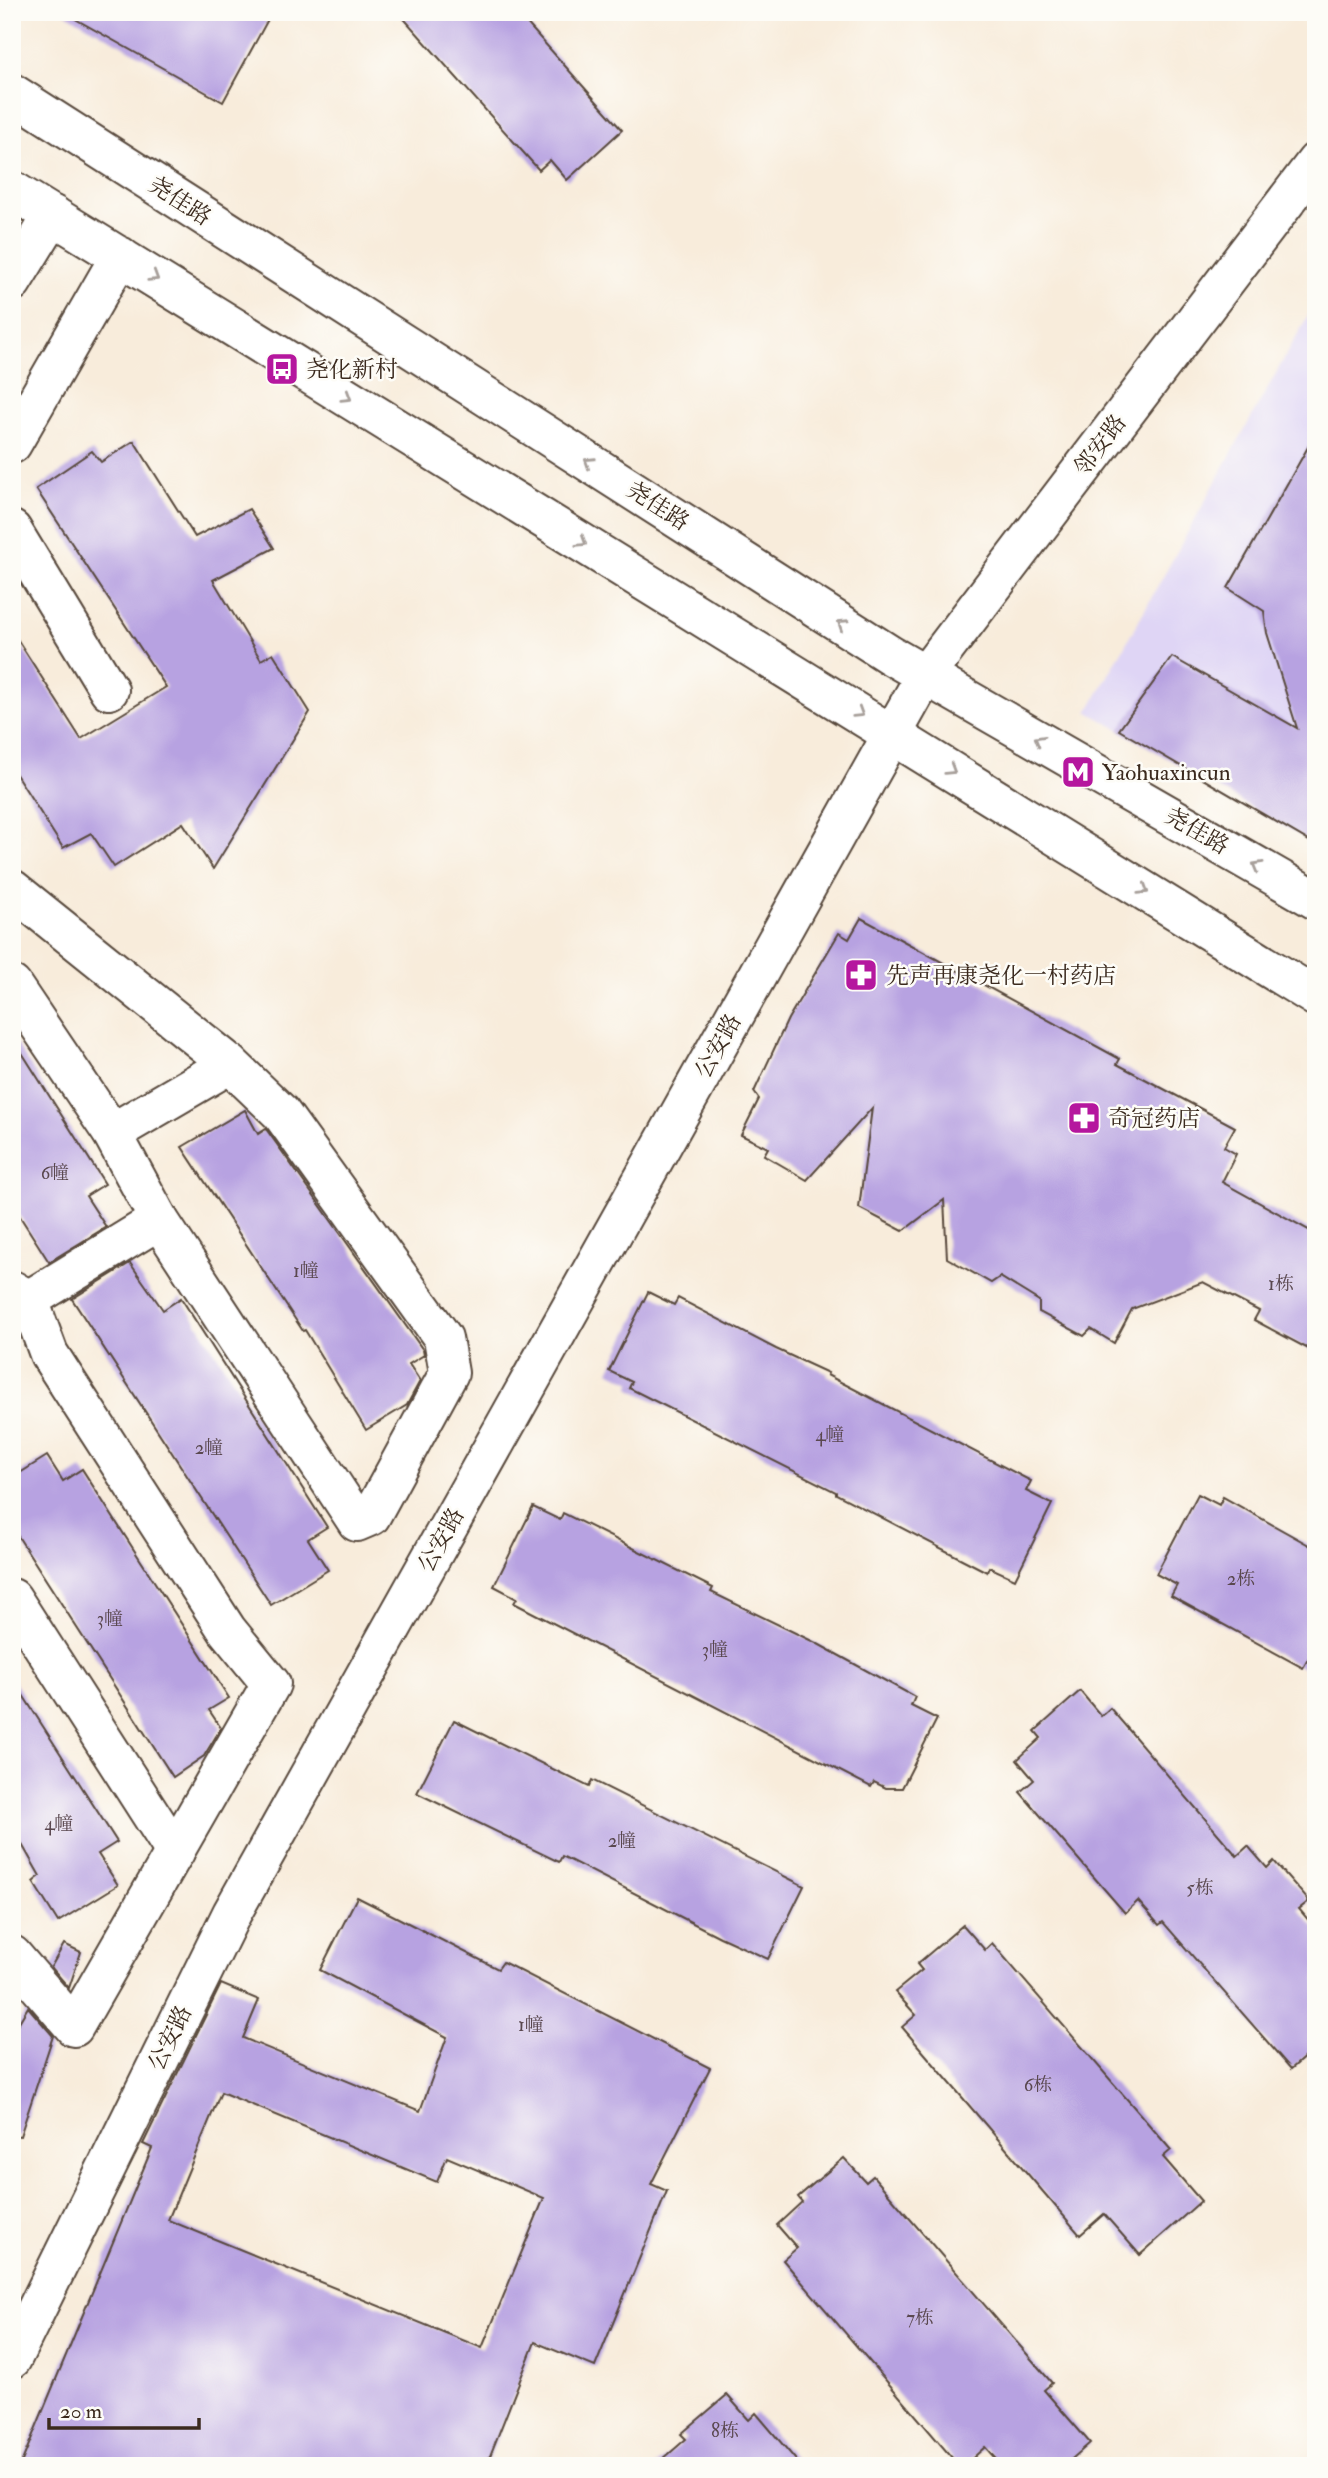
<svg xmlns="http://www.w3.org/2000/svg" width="1328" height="2478" font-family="'IM FELL Double Pica','Noto Serif SC',serif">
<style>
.built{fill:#dfd5f5}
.building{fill:#b7a2e1;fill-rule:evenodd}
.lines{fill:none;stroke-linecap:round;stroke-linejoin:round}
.minor-casing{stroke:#57473a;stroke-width:42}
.major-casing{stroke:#57473a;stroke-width:42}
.minor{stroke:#fff;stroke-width:38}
.major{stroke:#fff;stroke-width:38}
.oneway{stroke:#a79f9a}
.labels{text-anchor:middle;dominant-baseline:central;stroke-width:5;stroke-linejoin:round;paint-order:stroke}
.number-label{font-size:19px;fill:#5a484f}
.street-label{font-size:23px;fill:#3b2a1e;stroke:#fdfcf7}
.poi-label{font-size:23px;fill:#3b2a1e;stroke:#fdfcf7;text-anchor:start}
</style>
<rect width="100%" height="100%" fill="#fdfcf7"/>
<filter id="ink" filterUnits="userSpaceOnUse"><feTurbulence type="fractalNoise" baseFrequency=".0143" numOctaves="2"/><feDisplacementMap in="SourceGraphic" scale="14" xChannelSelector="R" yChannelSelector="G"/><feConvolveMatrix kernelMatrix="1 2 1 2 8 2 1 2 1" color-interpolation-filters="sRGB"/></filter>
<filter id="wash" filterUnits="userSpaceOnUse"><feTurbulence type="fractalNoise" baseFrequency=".00686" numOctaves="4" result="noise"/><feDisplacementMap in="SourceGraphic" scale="28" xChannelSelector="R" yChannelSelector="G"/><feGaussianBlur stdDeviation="1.57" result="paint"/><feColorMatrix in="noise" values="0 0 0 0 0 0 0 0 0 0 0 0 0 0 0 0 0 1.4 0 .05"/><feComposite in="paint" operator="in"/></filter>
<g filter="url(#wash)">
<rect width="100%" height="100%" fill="#f8ecdb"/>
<path class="built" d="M1316,301v538l-228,-127z"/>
<g id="blocks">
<g class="building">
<path d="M63,12h209l-49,90z"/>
<path d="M398,12h119l105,118 -55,50 -17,-20 -11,10z"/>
<path d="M1316,433v412l-197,-115 53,-73 125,71 -30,-95 -3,-22 -36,-23z"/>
<path d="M134,441l61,96 54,-28 25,39 -61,32 48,80 12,-7 37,59 -97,157 -30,-46 -69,44 -23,-34 -28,15 -51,-80v-137l69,108 85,-52 -130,-198 56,-38 9,11z"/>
<path d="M861,918l259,141 -3,5 118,63 -11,20 12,7 -14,28 94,52v119l-62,-33 5,-9 -56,-29 -71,27 -18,34 -23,-14 -7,7 -45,-24v-11l-39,-24 -9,6 -44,-25 -3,-58 -41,31 -44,-23 13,-100 -65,72 -43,-25 4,-7 -27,-13 18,-36 -5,-7 34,-73 51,-86 10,6z"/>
<path d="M12,1037l93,147 -19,12 20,31 -57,35 -37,-58z"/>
<path d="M245,1110l13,24 8,-5 157,221 1,5 -15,9 11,17 -13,24 -41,25 -61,-100 -2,1 -121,-184z"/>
<path d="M130,1263l33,47 18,-12 146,229 -19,12 20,31 -57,35 -199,-306z"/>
<path d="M648,1292l26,13 4,-7 98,51 52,24 -1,2 204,106 -5,10 26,13 -37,75 -26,-12 -2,5 -151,-78v-2l-207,-104 3,-6 -23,-11z"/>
<path d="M47,1456l16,25 19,-12 147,229 -20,12 12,18 -17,28 -31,21 -161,-250v-49z"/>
<path d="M1198,1494l21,11 4,-8 93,52v96l-13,23 -132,-72 6,-11 -21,-11z"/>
<path d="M533,1507l27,13 3,-7 150,75 -2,4 107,52 97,53 -4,9 26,13 -35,69h-16l-12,-6 -3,5 -357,-184 3,-5 -23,-12z"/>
<path d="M12,1678l105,164 -19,12 20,31 -60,37 -25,-40 7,-6 -28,-49z"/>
<path d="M1080,1691l21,25 9,-8 127,148 11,-10 19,22 7,-7 35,40 -10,8 17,20v118l-25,22 -128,-147 -4,3 -21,-24 -13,12 -105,-121 14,-12 -17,-20 24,-22 -6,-7z"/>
<path d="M454,1720l135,67 3,-7 212,106 -36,73 -48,-22 -158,-81 -3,6 -142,-69z"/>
<path d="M357,1897l141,72 5,-7 207,106 -59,116 16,7 -72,176 -60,-25 -49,124h-466l132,-318 -9,-4 78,-160 38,16 -16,38 177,73 27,-74 -127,-67zM221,2092l216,90 10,-25 97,41 -62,150 -314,-128z"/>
<path d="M963,1925l22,25 7,-7 179,207 -8,7 38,44 -61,54 -36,-41 -24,21 -178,-208 14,-12 -21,-23 27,-22 -5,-6z"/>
<path d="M64,1944l17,8 -12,36 -18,-21z"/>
<path d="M28,2007l25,29 -33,100 -8,-1v-101z"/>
<path d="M844,2158l22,24 7,-6 179,207 -8,7 46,53 -26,23h-62l-17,-19 -21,19h-5l-176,-206 14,-12 -20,-23 25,-23 -4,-5z"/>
<path d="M727,2395l22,25 7,-7 45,53h-146l31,-27 -5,-5z"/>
</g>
</g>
</g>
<g filter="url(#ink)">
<use href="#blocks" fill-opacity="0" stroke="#57473a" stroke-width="2"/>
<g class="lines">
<defs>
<g id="minor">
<path d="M12,282l41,-67"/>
<path d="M12,444l108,-188"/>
<path d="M12,530l97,160"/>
<path d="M12,889l218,175 51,49 162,225 6,35 -78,143 -14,6 -198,-302 -47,-87 -100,-148"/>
<path d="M112,1133l118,-69"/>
<path d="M12,1290l17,10 20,54 178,276 44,54 -197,343 -62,-72"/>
<path d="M12,1310l147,-90"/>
<path d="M12,1598l163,254"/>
<path d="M12,2359l220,-446 694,-1239 390,-512"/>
</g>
<g id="major">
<path d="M12,93l878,562 426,245"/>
<path d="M12,190l1304,807"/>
</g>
</defs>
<use href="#minor" class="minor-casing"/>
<use href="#major" class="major-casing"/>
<use href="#minor" class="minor"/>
<use href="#major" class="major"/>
</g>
<defs><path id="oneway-chevron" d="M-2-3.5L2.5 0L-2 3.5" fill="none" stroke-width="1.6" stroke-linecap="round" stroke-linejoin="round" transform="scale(1.75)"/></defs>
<g class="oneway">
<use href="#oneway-chevron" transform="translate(154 277) rotate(32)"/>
<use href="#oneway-chevron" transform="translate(347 397) rotate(32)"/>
<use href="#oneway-chevron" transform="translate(589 462) rotate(-147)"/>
<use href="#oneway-chevron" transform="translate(582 542) rotate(32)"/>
<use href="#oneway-chevron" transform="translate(842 624) rotate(-147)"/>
<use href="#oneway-chevron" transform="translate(859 713) rotate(32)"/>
<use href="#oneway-chevron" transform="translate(1039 740) rotate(-150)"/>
<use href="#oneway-chevron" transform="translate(951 770) rotate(32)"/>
<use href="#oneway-chevron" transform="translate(1257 866) rotate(-150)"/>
<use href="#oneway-chevron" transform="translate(1144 890) rotate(32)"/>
</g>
</g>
<defs>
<symbol id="bus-square" viewBox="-11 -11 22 22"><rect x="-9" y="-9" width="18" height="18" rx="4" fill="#b5179e" stroke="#fdfcf7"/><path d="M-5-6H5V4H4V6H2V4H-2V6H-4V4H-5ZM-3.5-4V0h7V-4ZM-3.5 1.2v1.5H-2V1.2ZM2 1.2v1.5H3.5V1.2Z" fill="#fff"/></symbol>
<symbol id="metro-square" viewBox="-11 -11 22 22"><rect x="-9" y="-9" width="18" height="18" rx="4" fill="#b5179e" stroke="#fdfcf7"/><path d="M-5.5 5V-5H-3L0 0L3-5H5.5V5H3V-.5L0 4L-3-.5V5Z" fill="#fff"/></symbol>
<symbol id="pharmacy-square" viewBox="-11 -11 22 22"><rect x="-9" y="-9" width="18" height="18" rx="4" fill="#b5179e" stroke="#fdfcf7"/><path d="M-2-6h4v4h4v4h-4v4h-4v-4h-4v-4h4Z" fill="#fff"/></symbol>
</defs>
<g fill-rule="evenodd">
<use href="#bus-square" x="263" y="350" width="38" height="38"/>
<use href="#metro-square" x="1059" y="753" width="38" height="38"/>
<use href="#pharmacy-square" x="842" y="956" width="38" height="38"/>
<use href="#pharmacy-square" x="1065" y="1099" width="38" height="38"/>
</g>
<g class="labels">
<g class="number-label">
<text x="55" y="1173">6幢</text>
<text x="306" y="1271">1幢</text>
<text x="1281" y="1284">1栋</text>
<text x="830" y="1435">4幢</text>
<text x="209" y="1448">2幢</text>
<text x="1241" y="1579">2栋</text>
<text x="110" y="1619">3幢</text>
<text x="715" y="1650">3幢</text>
<text x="59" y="1824">4幢</text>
<text x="622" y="1841">2幢</text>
<text x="1200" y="1888">5栋</text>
<text x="531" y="2025">1幢</text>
<text x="1038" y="2085">6栋</text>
<text x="920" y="2318">7栋</text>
<text x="725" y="2431">8栋</text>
</g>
<g class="street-label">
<text transform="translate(180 201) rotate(33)">尧佳路</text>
<text transform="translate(1100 445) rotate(-53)">邻安路</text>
<text transform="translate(658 506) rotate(33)">尧佳路</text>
<text transform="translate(1197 831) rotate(30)">尧佳路</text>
<text transform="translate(718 1046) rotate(-61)">公安路</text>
<text transform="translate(441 1540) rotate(-61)">公安路</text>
<text transform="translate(170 2038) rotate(-64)">公安路</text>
</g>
<g class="poi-label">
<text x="306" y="369">尧化新村</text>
<text x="1102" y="772">Yaohuaxincun</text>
<text x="886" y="975">先声再康尧化一村药店</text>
<text x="1108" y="1118">奇冠药店</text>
</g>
</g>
<rect width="1328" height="2478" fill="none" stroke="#fdfcf7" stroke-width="42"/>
<path d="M49 2418v10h150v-10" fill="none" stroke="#3b2a1e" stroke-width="3.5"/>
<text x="60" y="2418" font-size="21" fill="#3b2a1e" stroke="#fdfcf7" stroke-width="5" paint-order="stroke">20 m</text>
</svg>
